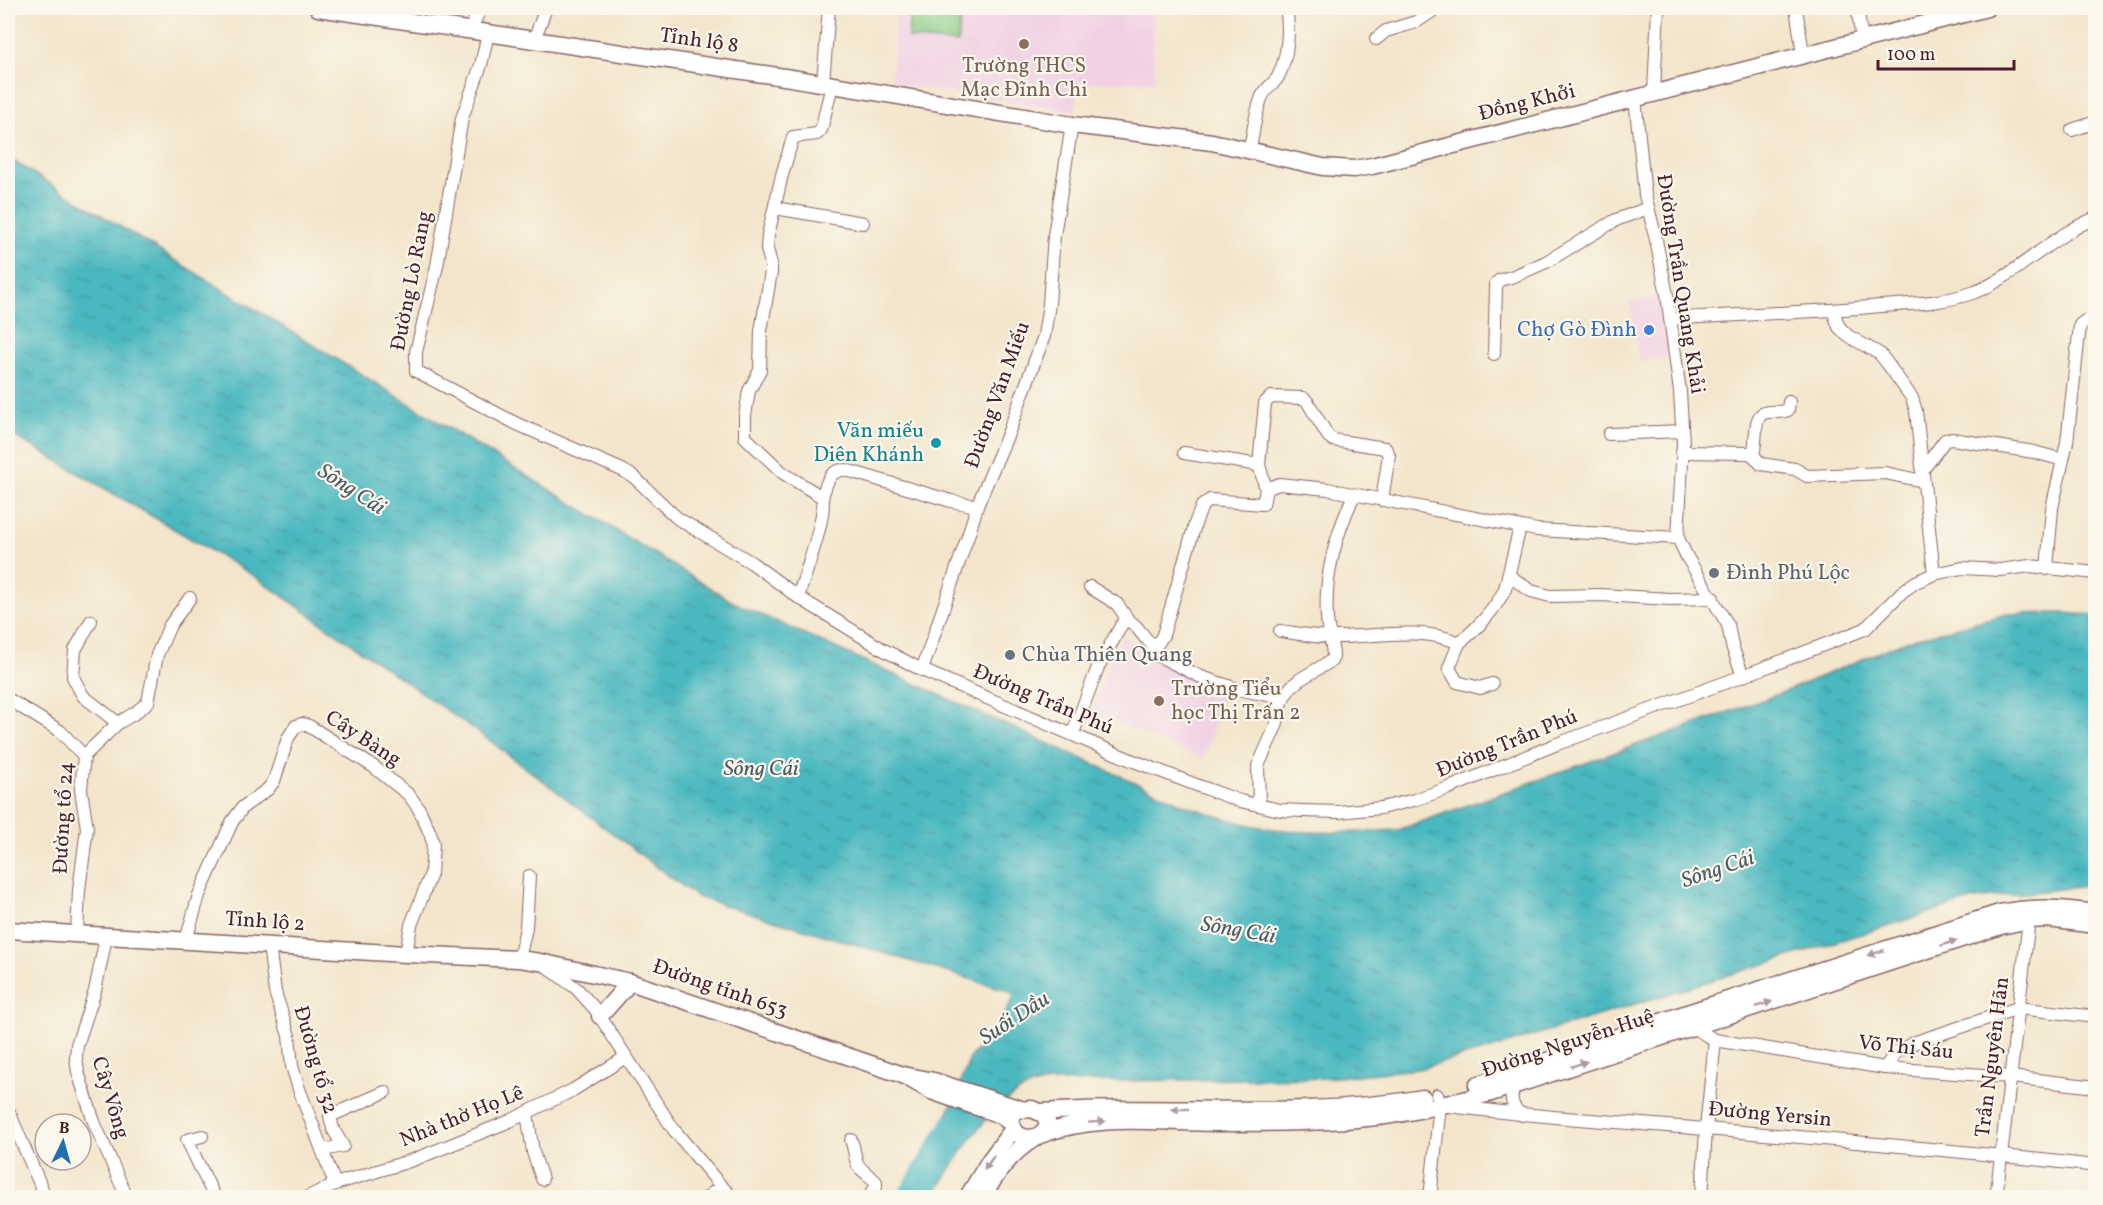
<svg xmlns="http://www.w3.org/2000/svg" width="2103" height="1205" font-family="Vollkorn,serif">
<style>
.built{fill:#f1d0e3}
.green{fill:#86cb85;stroke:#687558;stroke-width:1.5}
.water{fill:url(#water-ripples);stroke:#4a6c76;stroke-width:1.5}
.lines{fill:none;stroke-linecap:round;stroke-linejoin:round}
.river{stroke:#49b8c0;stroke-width:16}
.minor-casing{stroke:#856463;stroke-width:14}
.major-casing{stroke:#856463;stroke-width:19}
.minor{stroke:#fff;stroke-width:12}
.major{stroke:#fff;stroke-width:16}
.oneway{fill:#ae9aa0}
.education-dot{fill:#8d6e63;stroke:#fbf7ec;stroke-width:2}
.shop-dot{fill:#3f7fe0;stroke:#fbf7ec;stroke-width:2}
.culture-dot{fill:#0f9aa8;stroke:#fbf7ec;stroke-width:2}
.worship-dot{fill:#6b7280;stroke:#fbf7ec;stroke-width:2}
.labels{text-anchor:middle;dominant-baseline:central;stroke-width:4.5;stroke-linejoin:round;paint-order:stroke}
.street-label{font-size:21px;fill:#4a1f2b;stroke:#fbf7ec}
.education-label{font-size:21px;fill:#785e54;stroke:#fbf7ec}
.shop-label{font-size:21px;fill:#366cbe;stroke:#fbf7ec;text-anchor:end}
.culture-label{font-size:21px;fill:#0d838f;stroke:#fbf7ec;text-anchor:end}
.worship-label{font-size:21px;fill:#5b616d;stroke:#fbf7ec;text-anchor:start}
.water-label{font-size:22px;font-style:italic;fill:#4a5c67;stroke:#fbf7ec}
</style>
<defs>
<pattern id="water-ripples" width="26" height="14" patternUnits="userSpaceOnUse" patternTransform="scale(1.5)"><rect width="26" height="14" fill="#49b8c0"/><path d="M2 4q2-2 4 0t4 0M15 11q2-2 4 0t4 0" fill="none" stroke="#3f959c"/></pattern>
</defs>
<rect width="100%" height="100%" fill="#fbf7ec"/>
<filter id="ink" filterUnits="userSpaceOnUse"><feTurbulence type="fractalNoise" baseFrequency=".0167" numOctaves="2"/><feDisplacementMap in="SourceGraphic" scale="12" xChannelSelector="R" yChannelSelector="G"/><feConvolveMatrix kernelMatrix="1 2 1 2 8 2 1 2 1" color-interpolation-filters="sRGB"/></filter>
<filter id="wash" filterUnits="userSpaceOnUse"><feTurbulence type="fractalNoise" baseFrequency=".008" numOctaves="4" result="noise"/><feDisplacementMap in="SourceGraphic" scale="24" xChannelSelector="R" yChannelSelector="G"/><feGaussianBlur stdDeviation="1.35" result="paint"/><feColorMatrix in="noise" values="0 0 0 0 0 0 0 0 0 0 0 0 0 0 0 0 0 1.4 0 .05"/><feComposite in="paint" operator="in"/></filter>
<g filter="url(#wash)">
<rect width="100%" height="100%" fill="#f3e5cb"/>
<g class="built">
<path d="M896,8h257l2,73 -77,2 -2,29 -185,-29z"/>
<path d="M1658,298l10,60 -29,3 -9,-59z"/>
<path d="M1121,636l104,55 -21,68 -113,-47z"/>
</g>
<path class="green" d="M910,8h51l-3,35 -50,-5z"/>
<path class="water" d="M8,158l725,444 452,203c18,6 35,13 53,17 53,14 106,11 160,8l381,-136 127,-53 100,-27 56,-1 33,2v270l-121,14 -487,151 -69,19 -90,9 -279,4c-8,2 -19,3 -27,8 -41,23 -64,70 -90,107h-24l30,-40 -1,-17 34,-84 27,-27 16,-33 -4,-5 -313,-94 -211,-159 -235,-164 -243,-142z"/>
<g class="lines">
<path class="river" d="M904,1198l45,-74"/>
</g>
</g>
<g filter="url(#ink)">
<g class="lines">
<defs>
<g id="minor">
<path d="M1796,8l7,46"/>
<path d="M1857,8l5,31"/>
<path d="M396,20l2,-12"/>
<path d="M470,30l11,-22"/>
<path d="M488,33l-7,32 -19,53 -25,148 -21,86v19l101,53 105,46 12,7 43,41 75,45 46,34 86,53 38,20 209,90 68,26 41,15 40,9 22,1 36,1 43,-4 33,-8 35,-12 108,-44 186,-68 122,-47 38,-38 13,-9 18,-8 28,-6 38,2 30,-4 66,7"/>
<path d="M1376,39l10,-8 30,-9 21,-14"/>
<path d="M534,40l12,-32"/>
<path d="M823,83l6,-75"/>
<path d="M1654,92l4,-84"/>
<path d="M1635,98l10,97 10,40 12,60 13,97 3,51 -5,95 9,19 41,68 4,21 11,30"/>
<path d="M2072,130l24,-8"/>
<path d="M1250,149c3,-16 5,-35 11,-50 3,-10 12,-14 17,-22 10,-20 12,-48 8,-69"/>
<path d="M775,208l88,15"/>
<path d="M1833,311l6,16 9,9 32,18 7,9 25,35 4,13 18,163"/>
<path d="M1670,319c70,-5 140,-6 210,-13 31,-2 65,-3 95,-14 43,-17 75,-56 121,-74"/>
<path d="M1494,354l2,-66v-5l4,-3 14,-4 32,-14 70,-42 32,-12"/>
<path d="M1609,434l73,-3"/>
<path d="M1682,452l66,1 5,2 8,9 34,5 12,7 78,-3 38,8"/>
<path d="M1184,453l75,12"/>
<path d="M1753,455c4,-11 0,-39 11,-42 8,-3 15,1 24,-3l1,-8"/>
<path d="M1922,471l23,-31 7,-1 82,13 29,8"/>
<path d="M1266,489l13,-5 48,5 210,41 141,8"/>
<path d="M822,497c5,-14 7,-28 24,-27l105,31 26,5"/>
<path d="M2047,569l5,-61 15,-66 13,-117 5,-4 11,-1"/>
<path d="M1508,575l23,16 19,5 51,-1 69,4 43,-1"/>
<path d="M1090,587l27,17 11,16"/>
<path d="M798,597c6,-20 30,-83 24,-100l-39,-24 -38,-36v-21l4,-25 11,-21 1,-39 10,-59v-8l-4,-15 1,-14 14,-60 11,-38 24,-3 4,-4 11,-45"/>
<path d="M91,621l-16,29 -2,27 10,19 35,27"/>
<path d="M1280,631c16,2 34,6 51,6 43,1 87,-12 128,6 19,-15 35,-32 46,-54l15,-62"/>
<path d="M1459,643l-10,25 8,14 23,6 12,-4"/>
<path d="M1152,644l1,6 6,6 42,21 36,12 46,9"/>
<path d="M922,670l48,-140 7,-24 31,-72 36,-98 5,-32 5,-69 18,-110"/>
<path d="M8,699l52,32 24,25"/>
<path d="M1073,733l25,-66 24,-43 4,-4c12,3 16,18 26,24l6,-1 5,-8 33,-114 6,-15 8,-6 53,4 3,-15 -7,-24 6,-62 6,-6 32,1 4,3 21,35 5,4 52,8 4,7 -7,45"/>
<path d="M1259,804l-1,-38 18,-40 7,-28 8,-11 8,-7 32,-19 2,-4c0,-14 -6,-27 -6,-41 -3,-41 10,-84 27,-121"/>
<path d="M77,934l2,-44 8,-62 -6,-38 3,-34 34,-33 17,-10 13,-11 9,-47 13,-30 20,-27"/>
<path d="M106,937l-11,54 -18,54 -1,13 2,14 16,50 33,76"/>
<path d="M186,940l13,-45 33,-73 11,-15 25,-18 6,-8 14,-43 8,-12 6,-2 7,2 65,41 35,28 10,14 11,24 3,10 -2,31 -20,51 -5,29"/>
<path d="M269,945l6,47 14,44 3,30 7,23 36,95"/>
<path d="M519,959l7,-31 3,-52"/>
<path d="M542,963l35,26 18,20 79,121 47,56 12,12"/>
<path d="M1692,1027l23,13 170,28 126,9 85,10"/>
<path d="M1885,1068l11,-16 20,-10 102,-34 78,9"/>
<path d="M1517,1084c-9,12 -6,23 5,31"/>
<path d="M1449,1106c85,11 171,16 258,23 129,11 259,22 389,37"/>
<path d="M8,1110l38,88"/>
<path d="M527,1113l6,39 9,27"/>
<path d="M202,1136l-15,4 28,58"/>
<path d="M851,1140c3,7 3,13 5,20 2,10 14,15 20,22v5l-8,11"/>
<path d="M323,1150l20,-4 -10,-17 -3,-13 55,-24"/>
<path d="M306,1198l29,-14 78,-24 97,-39 63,-31 53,-33"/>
<path d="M707,1198l14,-12"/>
<path d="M1402,1198l34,-1"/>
<path d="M1430,1198l10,-93 -3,-10"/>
<path d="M1702,1198l4,-69 9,-89"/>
<path d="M1996,1198l33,-278"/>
</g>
<g id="major">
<path d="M318,8l473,70 281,47 140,17 111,25 31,2 18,-3 615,-158"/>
<path d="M8,930l398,24 113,5 21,3 90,20 273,93"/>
<path d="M600,1016l30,-34"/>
<path d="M1477,1085l207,-71 315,-101c38,-7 59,-5 97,0"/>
<path d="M1032,1109l13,6 3,10c-10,20 -37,16 -38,-8l7,-7z"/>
<path d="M1041,1112c127,-9 255,8 382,-14"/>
<path d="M1011,1123l-11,-8 -69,-24 -28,-16 31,6 87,28"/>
<path d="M1040,1135c57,-22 117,-12 176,-12 56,0 114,0 169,-7 35,-5 69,-14 103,-22l513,-168 28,-6 19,-1 48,6"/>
<path d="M967,1198l23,-38 23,-31"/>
<path d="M982,1198c14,-24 29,-46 53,-60"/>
</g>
</defs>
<use href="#minor" class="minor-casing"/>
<use href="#major" class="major-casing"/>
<use href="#minor" class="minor"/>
<use href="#major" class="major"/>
</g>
<defs><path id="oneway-solid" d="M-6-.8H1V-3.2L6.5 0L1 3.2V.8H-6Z" transform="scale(1.5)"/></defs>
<g class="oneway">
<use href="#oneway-solid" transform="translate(1949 943) rotate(-18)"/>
<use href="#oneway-solid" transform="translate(1876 953) rotate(162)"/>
<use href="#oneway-solid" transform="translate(1764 1004) rotate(-18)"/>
<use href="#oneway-solid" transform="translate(1579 1064) rotate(-18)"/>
<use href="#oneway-solid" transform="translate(1180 1109) rotate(-180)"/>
<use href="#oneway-solid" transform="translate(1097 1122) rotate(-4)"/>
<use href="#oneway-solid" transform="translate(989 1163) rotate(124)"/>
</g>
</g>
<g class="education-dot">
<circle cx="1024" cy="44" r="6"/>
<circle cx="1159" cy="701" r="6"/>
</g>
<circle class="shop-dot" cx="1649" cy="330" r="6"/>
<circle class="culture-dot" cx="936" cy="443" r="6"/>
<g class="worship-dot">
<circle cx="1714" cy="573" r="6"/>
<circle cx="1010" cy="655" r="6"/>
</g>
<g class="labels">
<g class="street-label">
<text transform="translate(699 41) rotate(8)">Tỉnh lộ 8</text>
<text transform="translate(1527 103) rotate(-14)">Đồng Khởi</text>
<text transform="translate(412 281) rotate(-79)">Đường Lò Rang</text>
<text transform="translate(1680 284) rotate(81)">Đường Trần Quang Khải</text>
<text transform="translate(998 395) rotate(-70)">Đường Văn Miếu</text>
<text transform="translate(1043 700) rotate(23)">Đường Trần Phú</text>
<text transform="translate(363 739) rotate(33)">Cây Bàng</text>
<text transform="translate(1507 744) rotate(-22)">Đường Trần Phú</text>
<text transform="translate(64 818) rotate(-87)">Đường tổ 24</text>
<text transform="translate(265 922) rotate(4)">Tỉnh lộ 2</text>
<text transform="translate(720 989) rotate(19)">Đường tỉnh 653</text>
<text transform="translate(1568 1044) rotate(-18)">Đường Nguyễn Huệ</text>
<text transform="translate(1906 1048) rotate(6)">Võ Thị Sáu</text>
<text transform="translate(1993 1057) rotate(-83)">Trần Nguyên Hãn</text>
<text transform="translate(315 1060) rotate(74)">Đường tổ 32</text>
<text transform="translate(110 1098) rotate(73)">Cây Vông</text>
<text transform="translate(1770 1115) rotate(5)">Đường Yersin</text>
<text transform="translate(462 1117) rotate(-22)">Nhà thờ Họ Lê</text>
</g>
<g class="education-label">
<text x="1024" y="66">Trường THCS<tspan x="1024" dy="24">Mạc Đĩnh Chi</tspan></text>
<text x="1171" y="689" text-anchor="start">Trường Tiểu<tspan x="1171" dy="24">học Thị Trấn 2</tspan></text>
</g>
<g class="shop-label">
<text x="1637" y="330">Chợ Gò Đình</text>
</g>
<g class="culture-label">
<text x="924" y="431">Văn miếu<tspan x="924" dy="24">Diên Khánh</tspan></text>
</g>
<g class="worship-label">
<text x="1726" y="573">Đình Phú Lộc</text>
<text x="1022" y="655">Chùa Thiên Quang</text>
</g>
<g class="water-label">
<text transform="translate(351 490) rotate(33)">Sông Cái</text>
<text x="761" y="769">Sông Cái</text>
<text transform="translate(1718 870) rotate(-19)">Sông Cái</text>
<text transform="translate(1238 931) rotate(10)">Sông Cái</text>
<text transform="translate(1015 1019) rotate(-33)">Suối Dầu</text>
</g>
</g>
<rect width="2103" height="1205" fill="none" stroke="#fbf7ec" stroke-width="30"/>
<g transform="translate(63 1142) rotate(5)"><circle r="28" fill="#fbf7ec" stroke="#b4a19f" stroke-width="1.5"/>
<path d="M0-4.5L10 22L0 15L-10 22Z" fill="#1f6fb2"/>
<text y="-9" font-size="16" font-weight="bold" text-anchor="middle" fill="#4a1f2b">B</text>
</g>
<path d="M1878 60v9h136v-9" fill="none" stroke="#4a1f2b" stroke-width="3"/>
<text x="1887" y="60" font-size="18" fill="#4a1f2b" stroke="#fbf7ec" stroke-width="4.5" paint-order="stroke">100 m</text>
</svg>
